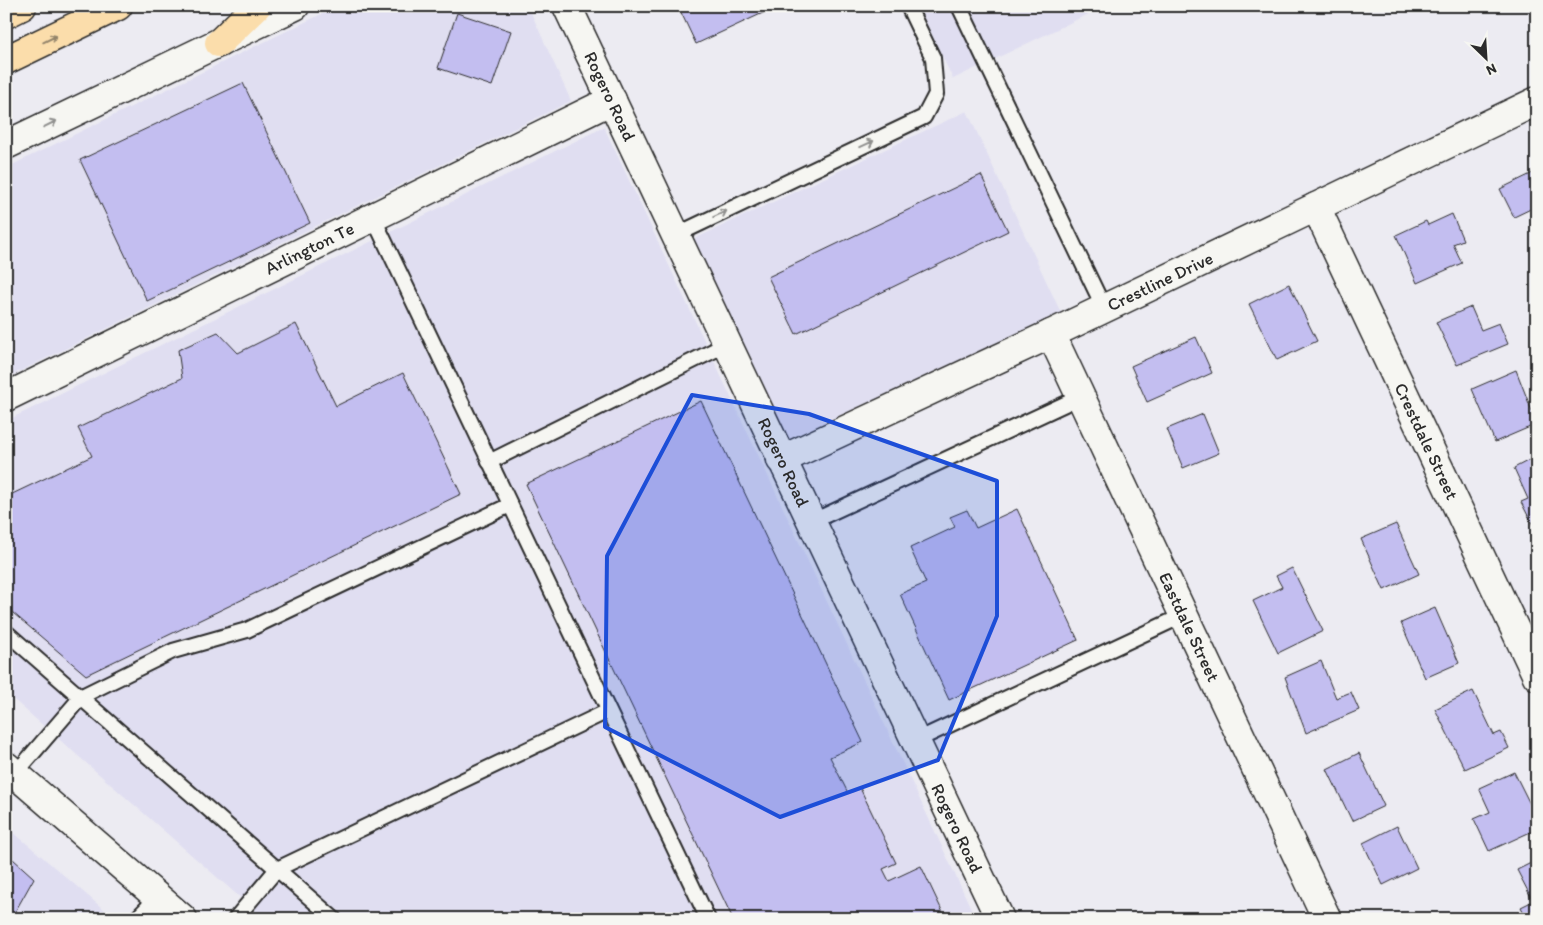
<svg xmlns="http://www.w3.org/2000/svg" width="1543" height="925" font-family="Itim,sans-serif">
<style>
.built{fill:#e0def1}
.building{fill:#c3bef0;stroke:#2b2b2b}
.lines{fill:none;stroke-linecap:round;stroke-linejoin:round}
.service-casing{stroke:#2b2b2b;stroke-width:18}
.minor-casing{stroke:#2b2b2b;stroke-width:31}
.secondary-casing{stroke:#2b2b2b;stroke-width:31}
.motorway-casing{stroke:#2b2b2b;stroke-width:31}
.service{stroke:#f6f6f2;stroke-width:14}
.minor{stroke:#f6f6f2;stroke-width:28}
.secondary{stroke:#f6f6f2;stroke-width:28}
.motorway{stroke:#fbddab;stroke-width:28}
.oneway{stroke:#93846b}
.oneway2{stroke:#90908e}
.marked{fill:#1d4ed8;fill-opacity:0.2;stroke:#1d4ed8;stroke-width:4;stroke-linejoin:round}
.labels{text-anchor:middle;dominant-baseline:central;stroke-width:4.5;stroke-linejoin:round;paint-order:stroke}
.street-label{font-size:18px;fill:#2b2b2b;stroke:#f6f6f2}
</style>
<rect width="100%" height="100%" fill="#ecebf2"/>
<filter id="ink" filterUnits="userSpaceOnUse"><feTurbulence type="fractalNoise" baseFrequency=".02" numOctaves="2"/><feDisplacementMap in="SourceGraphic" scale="10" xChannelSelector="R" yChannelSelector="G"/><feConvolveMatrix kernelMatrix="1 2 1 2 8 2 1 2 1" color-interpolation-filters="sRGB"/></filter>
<g filter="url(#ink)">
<g class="built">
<path d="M338,6h190l43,95 -565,277v-210z"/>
<path d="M918,6h187l-152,73z"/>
<path d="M967,111l94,202 -272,126 -97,-199z"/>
<path d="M604,127l372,792h-711l-259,-226v-272z"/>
<path d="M6,826l109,93h-109z"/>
</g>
<g class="building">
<path d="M678,6h100l-82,38z"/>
<path d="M457,13l54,18 -19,55 -54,-18z"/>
<path d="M243,83l67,140 -163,78 -67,-141z"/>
<path d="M1537,171v35l-23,11 -14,-28z"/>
<path d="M981,175l27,56 -212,103 -28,-57z"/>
<path d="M1452,214l11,26 -10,4 9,19 -45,20 -21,-48 30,-14 2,4z"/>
<path d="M1289,284l28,57 -40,19 -28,-56z"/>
<path d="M1471,307l10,23 18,-7 9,21 -51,21 -21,-43z"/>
<path d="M296,324l40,82 67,-33 58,121 -375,181 -80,-68v-115l2,4 84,-40 -14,-28 104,-50 -4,-28 40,-18 20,21z"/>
<path d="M1196,337l16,36 -65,29 -16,-36z"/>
<path d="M1516,370l21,54 -42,18 -23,-53z"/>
<path d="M701,401l162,341 -33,15 18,36 12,-5 36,75 -13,6 6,12 32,-15 25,53h-213l-207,-435z"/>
<path d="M1203,414l16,39 -36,15 -16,-39z"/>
<path d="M1537,456v77l-16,-31 7,-3 -14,-31z"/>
<path d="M1017,509l61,131 -129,60 -49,-106 26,-11 -16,-35 45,-21 -5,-10 17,-7 9,18z"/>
<path d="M1396,524l23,50 -35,16 -23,-51z"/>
<path d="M1292,568l31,63 -45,22 -25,-52 29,-14 -6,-11z"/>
<path d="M1435,608l24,55 -34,15 -24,-55z"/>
<path d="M1321,661l15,37 15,-6 8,18 -53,23 -21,-56z"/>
<path d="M1473,691l21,44 7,-3 8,16 -44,21 -30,-60z"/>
<path d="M1359,753l25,53 -32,15 -25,-52z"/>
<path d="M1514,772l23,46v11l-48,22 -15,-32 16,-7 -11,-24z"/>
<path d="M1397,826l20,42 -34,17 -20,-42z"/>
<path d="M13,859l21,19 -23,41h-5v-49z"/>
<path d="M1537,860v59h-10l-6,-12 12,-6 -16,-31z"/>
</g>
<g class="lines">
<defs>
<g id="service">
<path d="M959,6l145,302"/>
<path d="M373,217l335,702"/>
<path d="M676,235l248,-118 12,-23 -3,-36 -25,-52"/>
<path d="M489,462l238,-118"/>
<path d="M811,522l269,-125"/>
<path d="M6,632l328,287"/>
<path d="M915,741l269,-126"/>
<path d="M15,774l67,-78 91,-45 74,-21 263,-125"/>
<path d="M136,919l22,-22"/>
<path d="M235,919l42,-50 331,-158"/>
</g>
<g id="minor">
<path id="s1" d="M567,6l433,913"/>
<path id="s2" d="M1316,207l221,469"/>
<path id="s3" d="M1051,334l276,585"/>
<path id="s4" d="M6,397l606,-297"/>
<path id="s5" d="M781,460l270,-126 486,-233"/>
</g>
<g id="secondary">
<path d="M6,145l289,-139"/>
<path d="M6,766l177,153"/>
</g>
<g id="motorway">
<path d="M6,14l16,-8"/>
<path d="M219,43l38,-37"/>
<path d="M6,60l112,-54"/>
</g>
</defs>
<use href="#service" class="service-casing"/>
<use href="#minor" class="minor-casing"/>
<use href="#secondary" class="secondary-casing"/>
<use href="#motorway" class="motorway-casing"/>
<use href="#service" class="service"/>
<use href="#minor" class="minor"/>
<use href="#secondary" class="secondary"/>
<use href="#motorway" class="motorway"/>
</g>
<defs><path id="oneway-shaft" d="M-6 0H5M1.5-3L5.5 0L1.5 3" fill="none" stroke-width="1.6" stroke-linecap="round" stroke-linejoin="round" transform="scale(1.25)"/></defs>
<use class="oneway" href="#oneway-shaft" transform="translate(50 39) rotate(-26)"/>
<g class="oneway2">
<use href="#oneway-shaft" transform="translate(50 124) rotate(-26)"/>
<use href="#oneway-shaft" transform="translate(867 144) rotate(-25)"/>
<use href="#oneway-shaft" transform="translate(720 214) rotate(-25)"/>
</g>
</g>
<path class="marked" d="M692,395l117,19 188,67v135l-59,144 -158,57 -175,-90 2,-171z"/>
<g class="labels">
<g class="street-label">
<text stroke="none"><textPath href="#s1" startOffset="100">Rogero Road</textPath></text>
<text stroke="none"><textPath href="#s4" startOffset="338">Arlington Te</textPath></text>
<text stroke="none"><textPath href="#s5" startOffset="419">Crestline Drive</textPath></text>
<text stroke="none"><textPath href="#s2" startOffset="259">Crestdale Street</textPath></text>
<text stroke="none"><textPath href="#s1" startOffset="505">Rogero Road</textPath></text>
<text stroke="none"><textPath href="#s3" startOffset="324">Eastdale Street</textPath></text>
<text stroke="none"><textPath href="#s1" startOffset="910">Rogero Road</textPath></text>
</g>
</g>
<rect width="1543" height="925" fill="none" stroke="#f6f6f2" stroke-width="25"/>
<rect x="12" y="12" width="1518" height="900" fill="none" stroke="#2b2b2b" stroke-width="2" filter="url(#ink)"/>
<g transform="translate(1486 58) rotate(155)" stroke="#f6f6f2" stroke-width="4" paint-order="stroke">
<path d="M0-4L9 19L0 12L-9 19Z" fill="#2b2b2b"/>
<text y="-8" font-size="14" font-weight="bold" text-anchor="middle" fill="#2b2b2b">N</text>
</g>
</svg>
